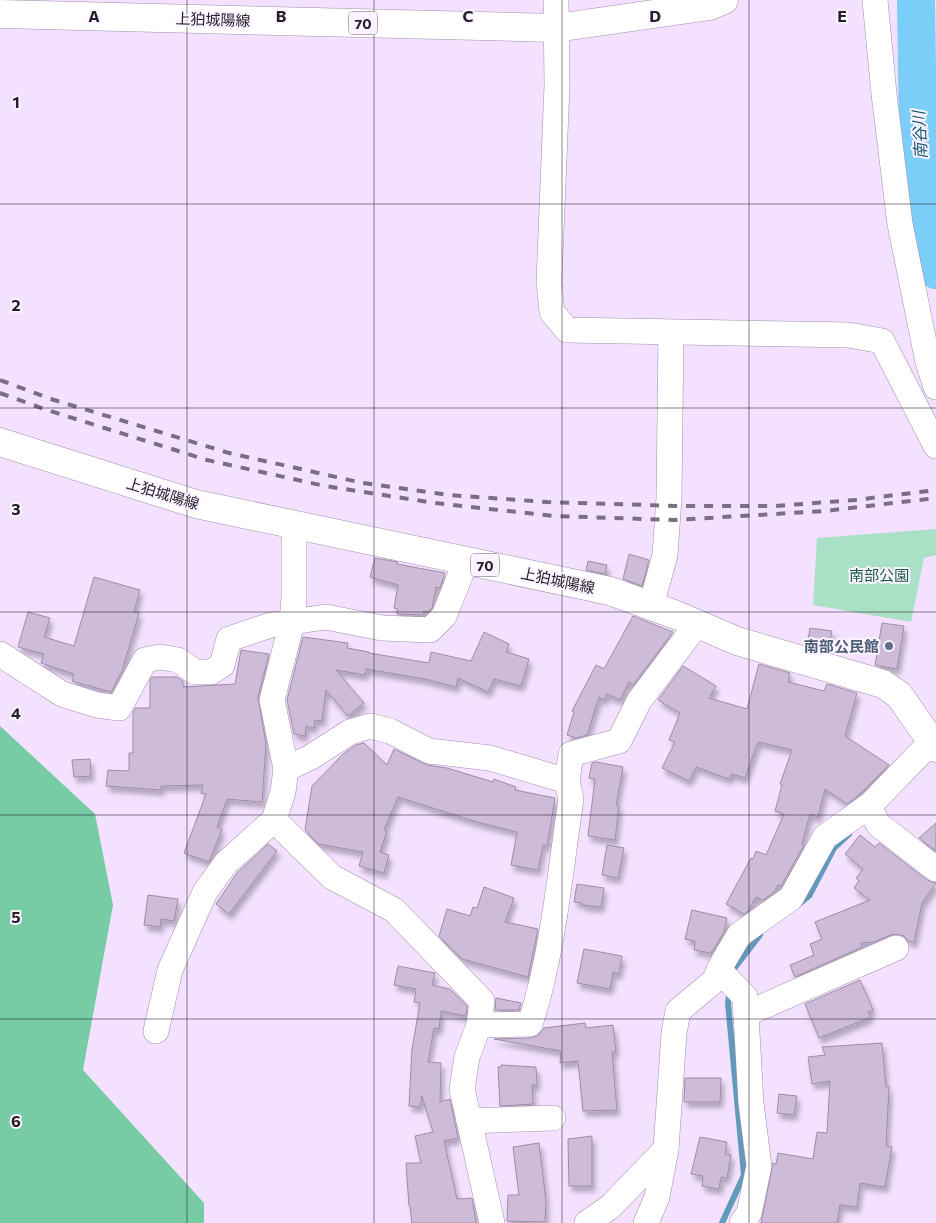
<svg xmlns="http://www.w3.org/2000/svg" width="936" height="1223" font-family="Commissioner,'Noto Sans JP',sans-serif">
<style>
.green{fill:#aae0c6}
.forest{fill:#77cca6}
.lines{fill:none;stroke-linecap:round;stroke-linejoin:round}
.stream{stroke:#619aba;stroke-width:6}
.river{stroke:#7acef8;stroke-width:38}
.building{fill:#cebbd8;stroke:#9e8ca7;filter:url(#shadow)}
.street-casing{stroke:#a18fab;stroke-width:26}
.primary-casing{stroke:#a18fab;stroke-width:29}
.street{stroke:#fff;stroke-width:25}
.primary{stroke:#fff;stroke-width:28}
.rail{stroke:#7a6f81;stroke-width:4;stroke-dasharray:9 9;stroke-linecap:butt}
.grid{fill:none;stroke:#261f29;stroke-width:1;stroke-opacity:0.55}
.service-dot{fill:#5c6f8a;stroke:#fbf3ff;stroke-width:2}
.labels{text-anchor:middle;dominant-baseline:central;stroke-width:4;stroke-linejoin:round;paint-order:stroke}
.shield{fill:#fbf3ff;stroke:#665f69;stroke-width:1}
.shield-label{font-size:14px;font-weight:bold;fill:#261f29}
.street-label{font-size:15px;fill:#261f29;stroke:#fbf3ff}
.park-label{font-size:15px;fill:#185b41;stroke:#fbf3ff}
.service-label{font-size:15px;font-weight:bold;fill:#4e5e75;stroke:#fbf3ff;text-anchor:end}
.water-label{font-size:16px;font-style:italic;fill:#155773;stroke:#fbf3ff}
.grid-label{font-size:16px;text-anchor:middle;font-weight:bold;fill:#261f29;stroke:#fbf3ff;stroke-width:4;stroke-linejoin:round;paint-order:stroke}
</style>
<defs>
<filter id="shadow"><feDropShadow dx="3" dy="5.5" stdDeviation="2.5" flood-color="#0004"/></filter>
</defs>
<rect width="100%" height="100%" fill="#f4e1ff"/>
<path class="green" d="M936,529v26l-12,3 -13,64 -98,-17 4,-67z"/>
<path class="forest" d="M0,726l95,88 18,91 -30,165 121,133v20h-204z"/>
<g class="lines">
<g class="stream">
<path d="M799,904l10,-8 25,-48 15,-14"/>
<path d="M733,970l27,-35"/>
<path d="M722,1223l22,-48 -16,-172 2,-13"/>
</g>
<path class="river" d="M916,0l2,137 7,85 11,48"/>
</g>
<g class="building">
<path d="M629,554l20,6 -7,26 -19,-7z"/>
<path d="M375,558l23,4 -1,2 48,9 -5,15 -4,-1 -4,21 -4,4 -4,-1 -1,4 -26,-1 1,-5 -4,-1 4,-23 -28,-8z"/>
<path d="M588,561l19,4 -2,9 -19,-4z"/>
<path d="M94,577l46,13 -6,22 5,1 -17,58 -11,21 -39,-11 2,-7 -33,-11 3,-9 -26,-7 10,-35 22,6 -6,19 30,9z"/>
<path d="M633,616l40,16 -40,53 -4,-3 -9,18 -13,-6 -3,6 -5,-3 -12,38 -11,3 -9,-3 7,-23 -2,-1 24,-46 8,4z"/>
<path d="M882,623l22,3 -7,43 -22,-4z"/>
<path d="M810,628l22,3 -4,21 -21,-7z"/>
<path d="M484,632l25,12 -3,8 23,7 -8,27 -27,-7 -6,13 -30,-14 -2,9 -31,-8 -59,-10 -1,6 -29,-5 28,33 -16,13 -22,-26 -4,31 -7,-1 -1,8 -8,-2 -1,10 -11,-2 -7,-34 16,-63 45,6 -1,5 22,4v1l60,10 2,-11 40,9z"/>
<path d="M241,650l28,4 -11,43 8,47 -4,58 -35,-3 -10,28 5,2 -13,33 -25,-9 22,-59 -5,-1 2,-8 -42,1v4l-55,-4 2,-16 21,1v-18h4v-40l2,-5h15v-28l2,-3h25l6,4v6l52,-3z"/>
<path d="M759,664l31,9 -2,9 36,9 3,-7 30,9 -12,43 44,29 -28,28 -14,11 -22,-15 -7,28 -8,-3 -8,30 2,1 -23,41 -3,-1 -4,7 -11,8 -7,-3 -8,14 -4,3 -18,-10 25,-46 2,1 3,-8 10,4 18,-41 -9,-3 7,-26 -2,-1 12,-34 -34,-8 -13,36 -13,-4 -3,5 -33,-12 -7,14 -27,-13 13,-26 -6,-2 11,-27 -22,-13 25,-34 33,20 -7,12 38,11z"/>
<path d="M364,743l23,22 7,-16 33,16 20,3 46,14 1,-3 22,8 -1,3 40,8 -8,48 -4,-1 -5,25 -27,-5 6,-33 -40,-10 -79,-25 -14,33 3,1 -7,21 9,3 -5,18 -25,-7 4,-14 -45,-8 -13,-14 7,-44 31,-32 13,-9z"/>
<path d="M90,759l1,17 -17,1 -2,-17z"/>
<path d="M596,762l27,5 -7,38 3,1 -4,34 -27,-4 7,-57 -6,-1 3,-15z"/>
<path d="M936,823v28l-17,-13z"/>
<path d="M860,835l15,12 4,-4 48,37 9,3 -14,20 -8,39 -6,-1 -4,-5 -7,-2 -7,1 -16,7 -13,1 1,4 -67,30 -5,-12 24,-10 -4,-11 12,-5 -7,-17 55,-22 -16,-12 5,-7 -3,-3 7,-9 -18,-15z"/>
<path d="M268,844l9,7 -48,63 -13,-10 21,-31z"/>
<path d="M607,845l17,3 -6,30 -16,-3z"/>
<path d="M577,884l27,4 -3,19 -19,-2v-2l-8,-1z"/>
<path d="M484,887l30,11 -9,24 33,7 -10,48 -66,-18 -23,-23 8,-27 23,7 3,-9 4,1z"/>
<path d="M148,895l30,4 -4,22 -13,-2 -1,8 -16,-2z"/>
<path d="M692,910l35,8 -3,14 -13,21 -17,-3 1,-9 -10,-2z"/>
<path d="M584,949l38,7 -3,18 -6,-2 -3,17 -33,-6z"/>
<path d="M398,966l37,7 -3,12 18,4 17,17 -1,10 -25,-5 -2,18 -5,-1 -6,34 13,1 -1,39 10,-3 8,39 -14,3 13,58 15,-1 4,25h-64l-2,-17h-1l-3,-43h15l-6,-27 18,-4 -11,-36 -2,11 -11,-1 3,-57 8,-46 -6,-1 2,-13 -22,-4z"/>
<path d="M860,980l13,30 -5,2 3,5 -52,21 -14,-34z"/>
<path d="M496,998l25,5 -2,7h-24z"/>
<path d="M585,1023l1,5 27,-3 3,27h-4l5,58 -34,1 -5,-50 -18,2 1,-12 -67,-12 36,-1 8,-2 6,-8z"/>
<path d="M882,1043l4,44h3l-3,59 6,1 -7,40 -25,-4 -3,24 -17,-2 -3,18h-76l12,-60 3,1 2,-11 35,6 4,-27 10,1 3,-52 -18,3 -4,-27 17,-2 -3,-8z"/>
<path d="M501,1065l35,2 1,18h-5l1,19 -33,2 -2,-39h3z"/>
<path d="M685,1078h36l-1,24h-36z"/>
<path d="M779,1094l18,2 -3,19 -17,-2z"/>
<path d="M592,1136v50h-23l-1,-47z"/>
<path d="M700,1137l27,5 -2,12 6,1 -4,23 -6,-1 -2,12 -17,-3 1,-10 -12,-2z"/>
<path d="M539,1143l7,58 -1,21 -38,-1 1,-26h11l-6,-48z"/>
</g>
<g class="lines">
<defs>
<g id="street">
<path d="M556,0l1,85 -8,197 3,30 15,18 282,5 33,6 54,105"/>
<path d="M875,0l9,94 16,130 28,138 8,25"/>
<path d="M651,606l14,-51 4,-57 2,-165"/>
<path d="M0,654l62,40 35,11 22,3 26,-48 15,-3 18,3 17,12h16l11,-7 7,-26 42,-14 55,-8 56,11 48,2 14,-14 22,-55"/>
<path d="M286,769l25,-12 39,-25 20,-6 20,5 39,20 61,7 77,23"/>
<path d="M868,806l11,19 57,44"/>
<path d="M274,820l58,57 62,33 88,91 -3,24 -12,32 -5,32 30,134"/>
<path d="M719,970l26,27 6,106 8,63 -10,47 -7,10"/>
<path d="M746,1014l150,-66"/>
<path d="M479,1025l51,-1c23,-70 30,-151 41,-225l-4,-18 4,-27 48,-13 20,-40 58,-77"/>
<path d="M156,1031l14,-61 35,-78 21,-29 48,-43 9,-28 3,-23 -14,-69 20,-78 2,-25v-72"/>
<path d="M469,1121l84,-3"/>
<path d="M587,1223l23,-16 56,-58"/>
<path d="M646,1223l11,-26 9,-48 8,-116 4,-22 36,-30 9,-19 16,-27 52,-37 34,-61 45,-32 66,-68"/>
</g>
<g id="primary">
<path d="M0,14l556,14 154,-22 14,-6"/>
<path d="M0,442l196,62 414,87 69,25 58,25 146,43 16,11 37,53"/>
</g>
</defs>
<use href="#street" class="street-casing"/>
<use href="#primary" class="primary-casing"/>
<use href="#street" class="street"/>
<use href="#primary" class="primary"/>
<g class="rail">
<path d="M0,380l51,19 178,54 134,30 86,12 98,7 132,4h96l80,-6 81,-10"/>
<path d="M0,393l47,17 160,50 118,26 110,17 119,13 120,4 151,-9 111,-13"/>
</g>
</g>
<path class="grid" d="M187,0v1223M374,0v1223M562,0v1223M749,0v1223M0,204h936M0,408h936M0,612h936M0,815h936M0,1019h936"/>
<circle class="service-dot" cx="889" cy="646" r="5"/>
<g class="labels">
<g class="shield">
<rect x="349" y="11.5" width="28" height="23" rx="4"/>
<rect x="471" y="553.5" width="28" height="23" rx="4"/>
</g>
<g class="shield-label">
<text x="363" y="23">70</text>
<text x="485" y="565">70</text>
</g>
<g class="street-label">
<text transform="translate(213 19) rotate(2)">上狛城陽線</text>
<text transform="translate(163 493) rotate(17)">上狛城陽線</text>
<text transform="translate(558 580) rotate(12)">上狛城陽線</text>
</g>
<g class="park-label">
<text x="879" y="575">南部公園</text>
</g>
<g class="service-label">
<text x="879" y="646">南部公民館</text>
</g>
<g class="water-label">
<text transform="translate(919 135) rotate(-93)">南谷川</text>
</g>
</g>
<g class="grid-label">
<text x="94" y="22">A</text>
<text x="281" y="22">B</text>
<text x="468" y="22">C</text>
<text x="655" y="22">D</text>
<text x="842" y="22">E</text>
<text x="16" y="108">1</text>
<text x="16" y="311">2</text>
<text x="16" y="515">3</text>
<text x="16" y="719">4</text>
<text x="16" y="923">5</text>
<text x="16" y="1127">6</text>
</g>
</svg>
